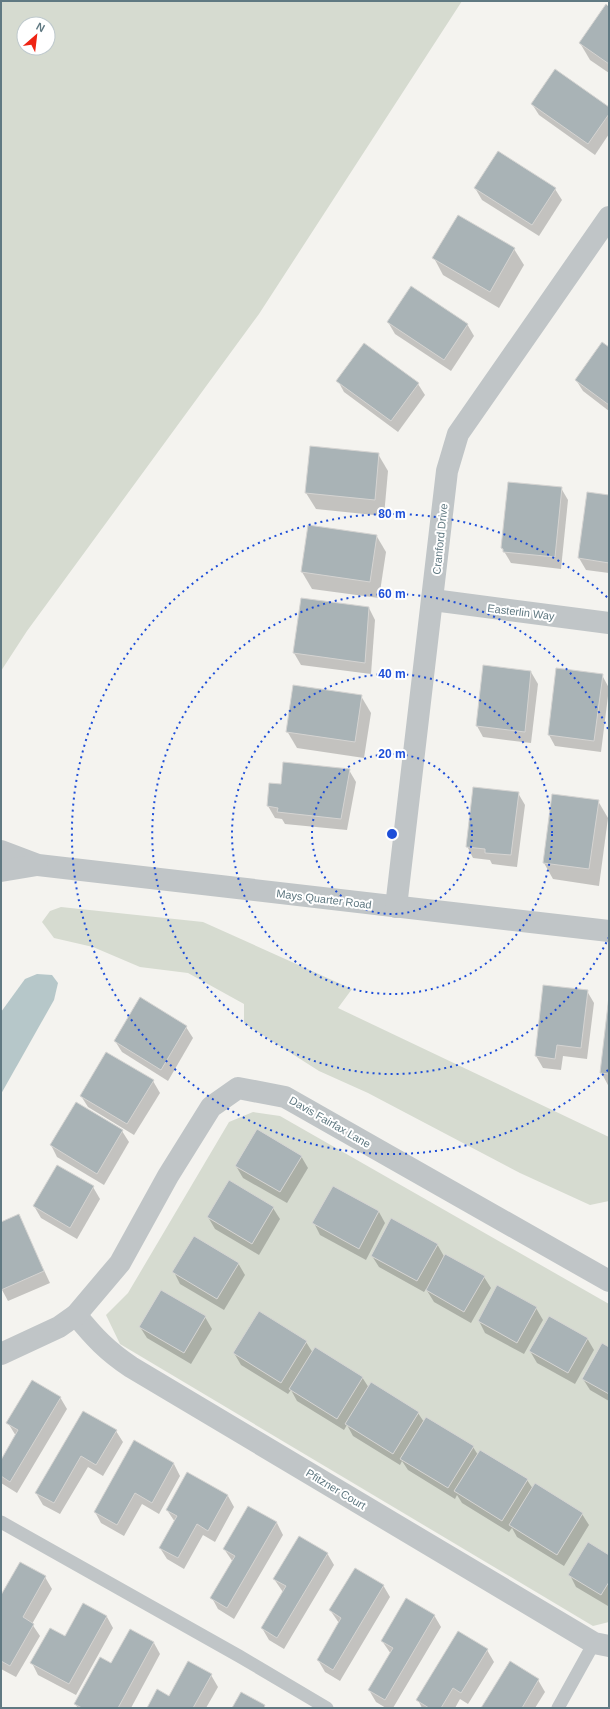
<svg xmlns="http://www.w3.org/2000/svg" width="610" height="1709" font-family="Helvetica,sans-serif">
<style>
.green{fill:#d6dbd0;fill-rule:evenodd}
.water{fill:#b6c7c9}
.shadow{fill:#0003}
.building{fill:#a9b3b6;stroke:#d5d4d2}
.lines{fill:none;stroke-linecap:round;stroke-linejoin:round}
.service{stroke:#c0c5c7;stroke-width:13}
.minor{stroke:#c0c5c7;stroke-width:22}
.ring{fill:none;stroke:#1d4ed8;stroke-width:2;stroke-dasharray:2 4}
.labels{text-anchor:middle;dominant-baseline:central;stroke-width:4;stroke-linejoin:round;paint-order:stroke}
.street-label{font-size:11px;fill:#607982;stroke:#fff}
.centre{fill:#1d4ed8;stroke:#fff;stroke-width:2}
.ring-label{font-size:12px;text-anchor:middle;font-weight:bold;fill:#1d4ed8;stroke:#fff;stroke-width:4;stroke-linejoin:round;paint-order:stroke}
</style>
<rect width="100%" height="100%" fill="#f4f3ef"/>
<g class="green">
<path d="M1,1h461l-203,313 -232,317 -26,40zM24,24h24v24h-24z"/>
<path d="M61,907l142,15 149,67 -14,19 271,129v64l-19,4 -70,-32 -152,-80 -49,-22 -75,-48v-19l-56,-31 -48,-6 -47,-20 -39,-9 -12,-16 8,-11z"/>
<path d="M253,1112l27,4 329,188v43l-7,-4 -20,35 27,16v161l-40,20 32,20 8,-13v40l-16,4 -473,-282 -14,-29 22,-22 101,-171zM257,1129l45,27 -22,36 -45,-26zM229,1181l23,63 -45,-27zM333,1186l46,25 -20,37 -47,-25zM391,1218l47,26 -21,37 -46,-25zM194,1236l45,27 -22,36 -44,-27zM445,1254l39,22 -20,36 -38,-22zM497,1286l20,57 -39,-22zM161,1290l45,26 -22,37 -45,-26zM259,1312l48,29 -26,42 -48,-30zM549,1316l39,22 -20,35 -39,-22zM315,1347l48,30 -26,42 -48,-30zM371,1382l48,30 -26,42 -48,-30zM426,1417l48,29 -26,42 -48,-29zM480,1450l48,29 -26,42 -48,-30zM535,1483l48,30 -26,42 -48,-30z"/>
</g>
<path class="water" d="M37,974l15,1 6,8 -4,17 -53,94v-82l24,-33z"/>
<g class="shadow">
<path d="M609,8v65l-19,-13 -10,-17z"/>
<path d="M532,104l77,4v26l-14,21 -56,-40z"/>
<path d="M475,188l80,1 7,11 -23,36 -57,-36z"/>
<path d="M514,249l10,16 -25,43 -56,-33 -9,-17z"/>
<path d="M388,322l79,2 7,12 -23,35 -56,-37z"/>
<path d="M609,348v63l-26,-20 -7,-11z"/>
<path d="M338,381l80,3 7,11 -27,37 -54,-40z"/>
<path d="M378,454l10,17 -4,45 -68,-7 -10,-16z"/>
<path d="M561,488l7,12 -7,69 -50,-6 -9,-15z"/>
<path d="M609,496v77l-23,-3 -7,-12z"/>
<path d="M376,535l10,17 -7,46 -67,-9 -10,-17z"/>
<path d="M301,599l68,9 6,12 -4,54 -70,-9 -7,-12z"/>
<path d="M531,672l7,12 -7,59 -48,-6 -6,-11z"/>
<path d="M602,675l7,13 -8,64 -46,-6 -6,-11z"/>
<path d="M361,696l10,17 -7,45 -67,-10 -10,-17z"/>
<path d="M349,770l7,12 -9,48 -62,-6 -3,-5 -7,-1 -7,-12z"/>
<path d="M518,793l7,12 -8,62 -25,-3 -2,-4 -17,-2 -6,-12z"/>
<path d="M598,801l10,17 -9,68 -46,-7 -9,-16z"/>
<path d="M587,991l7,12 -7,56 -24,-3 -2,14 -18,-2 -7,-12z"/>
<path d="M609,1004v83l-8,-15z"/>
<path d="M186,1027l7,11 -25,43 -46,-29 -7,-11z"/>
<path d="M153,1081l7,12 -26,42 -46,-28 -7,-11z"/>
<path d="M76,1103l46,28 7,11 -25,43 -47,-28 -6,-12z"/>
<path d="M301,1156l7,12 -21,35 -44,-25 -7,-12z"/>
<path d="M57,1166l36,21 7,12 -23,40 -36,-21 -7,-12z"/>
<path d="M333,1187l46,25 6,11 -19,37 -46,-25 -6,-12z"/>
<path d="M273,1208l7,11 -21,36 -44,-26 -7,-12z"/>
<path d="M18,1215l32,68 -42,18 -7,-13v-65z"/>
<path d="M437,1244l8,14 39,19 7,11 -20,35 -37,-21 -8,-13 -2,3 -45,-25 -7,-11z"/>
<path d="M238,1263l7,12 -21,35 -44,-26 -6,-12z"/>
<path d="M162,1291l43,26 7,12 -21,35 -44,-26 -7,-11z"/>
<path d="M536,1308l7,12 -19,34 -39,-21 -6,-12z"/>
<path d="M587,1338l7,12 -19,34 -38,-21 -7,-12z"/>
<path d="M306,1342l7,11 49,24 7,11 49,25 6,9 49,25 5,8 49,25 6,9 49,25 7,11 -25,41 -47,-29 -5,-9 -3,4 -47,-29 -5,-8 -2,4 -47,-29 -6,-9 -2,4 -47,-29 -6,-11 -3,5 -47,-29 -6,-11 -3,4 -47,-29 -7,-12z"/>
<path d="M609,1348v53l-19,-11 -7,-11z"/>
<path d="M60,1397l7,12 -50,84 -16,-10v-21l15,-26 -8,-13z"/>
<path d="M83,1412l33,19 7,11 -20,34 -15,-9 -28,47 -17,-9 -7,-12z"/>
<path d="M134,1441l40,23 6,12 -21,38 -17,-10 -18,32 -23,-13 -6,-11z"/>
<path d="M188,1473l40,23 6,11 -19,35 -12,-7 -19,34 -17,-10 -7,-11 15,-26 -8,-12z"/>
<path d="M249,1507l28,16 6,12 -49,84 -16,-10 -6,-11 21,-36 -9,-13z"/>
<path d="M327,1553l7,12 -50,84 -15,-9 -7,-12 21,-36 -9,-13z"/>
<path d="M609,1556v48l-1,2 -32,-19 -6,-12z"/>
<path d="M21,1563l24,14 7,12 -20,35 8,12 -24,41 -15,-8v-72z"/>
<path d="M383,1585l7,12 -50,84 -15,-9 -7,-12 21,-37 -9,-13z"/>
<path d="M83,1604l24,13 6,11 -37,67 -38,-20 -6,-12 33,-26z"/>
<path d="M434,1615l7,12 -48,81h-7l-10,-6 -7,-12 22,-36 -9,-13z"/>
<path d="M154,1643l6,11 -29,54h-53l-3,-4z"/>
<path d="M487,1650l7,12 -26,42 -8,-5 -5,9h-33l-4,-8z"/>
<path d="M211,1675l7,12 -12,21h-58z"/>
<path d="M538,1680l7,12 -10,16h-53z"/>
</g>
<g class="building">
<path d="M606,4l3,3v57l-30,-21z"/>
<path d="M555,69l54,38v7l-21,30 -57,-40z"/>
<path d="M498,151l58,37 -24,37 -58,-37z"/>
<path d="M458,215l57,33 -25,44 -58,-34z"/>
<path d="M411,286l57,38 -24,36 -57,-38z"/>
<path d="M602,342l7,5v58l-34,-25z"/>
<path d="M364,343l55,40 -28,38 -55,-40z"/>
<path d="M310,446l69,7 -4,47 -70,-7z"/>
<path d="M508,482l54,5 -7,70 -52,-5v-3l-2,-1z"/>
<path d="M587,492l22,3v68l-31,-5z"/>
<path d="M308,525l69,10 -7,47 -69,-10z"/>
<path d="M301,598l68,9 -4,56 -72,-10z"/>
<path d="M483,665l48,6 -6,61 -49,-6z"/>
<path d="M556,668l47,6 -9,67 -46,-6z"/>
<path d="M293,685l69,10 -7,47 -69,-10z"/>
<path d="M283,762l67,7 -9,50 -64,-7 1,-4 -11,-2 2,-23 12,1z"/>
<path d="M473,787l46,5 -8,63 -26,-2v-4l-19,-2z"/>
<path d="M552,794l47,6 -10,69 -46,-6z"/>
<path d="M543,985l45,5 -7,58 -24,-3 -2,14 -20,-3z"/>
<path d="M609,996v78l-9,-1z"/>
<path d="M140,997l47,29 -26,44 -47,-29z"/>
<path d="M106,1052l48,28 -27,44 -47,-28z"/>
<path d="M76,1102l47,28 -26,44 -47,-29z"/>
<path d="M257,1129l45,27 -22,36 -45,-26z"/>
<path d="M57,1165l37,21 -24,42 -37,-22z"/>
<path d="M229,1180l45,27 -22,37 -45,-27z"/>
<path d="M333,1186l46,25 -20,38 -47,-26z"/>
<path d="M19,1214l25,57 -43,19v-68z"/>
<path d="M391,1218l47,26 -21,37 -46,-25z"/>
<path d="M194,1236l45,27 -22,36 -45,-27z"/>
<path d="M445,1254l40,22 -21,36 -38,-22z"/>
<path d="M497,1285l40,22 -20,36 -39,-22z"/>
<path d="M161,1290l45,26 -22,37 -45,-26z"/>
<path d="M259,1311l48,30 -26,42 -48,-30z"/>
<path d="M549,1316l39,22 -20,35 -39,-22z"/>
<path d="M602,1343l7,4v47l-27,-15z"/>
<path d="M315,1347l48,30 -26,42 -48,-30z"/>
<path d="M32,1380l29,17 -51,85 -9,-6v-16l17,-30 -12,-7z"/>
<path d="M371,1382l48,30 -26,42 -48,-30z"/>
<path d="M83,1411l34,19 -21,35 -15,-9 -27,47 -19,-10z"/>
<path d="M426,1417l48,29 -26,42 -48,-29z"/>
<path d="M134,1440l40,23 -22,40 -17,-10 -18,32 -23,-13z"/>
<path d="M480,1450l48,29 -26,42 -48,-30z"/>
<path d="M187,1472l41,23 -20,36 -11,-7 -19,34 -19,-10 18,-32 -11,-6z"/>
<path d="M535,1483l48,30 -26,42 -48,-30z"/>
<path d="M248,1506l29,16 -50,86 -17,-10 25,-42 -12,-7z"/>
<path d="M299,1536l29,17 -51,85 -16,-10 25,-42 -13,-7z"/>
<path d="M588,1542l21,13v27l-8,13 -33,-20z"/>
<path d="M20,1562l26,14 -23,41 11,7 -24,42 -9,-5v-66z"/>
<path d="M355,1568l29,17 -51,85 -16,-10 24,-42 -12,-8z"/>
<path d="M406,1598l29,17 -50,85 -17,-10 25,-42 -12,-7z"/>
<path d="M83,1603l24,13 -38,68 -39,-21 20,-35 15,8z"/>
<path d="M130,1629l24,13 -36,66h-36l-8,-4 26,-47 11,6z"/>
<path d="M458,1631l30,18 -27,44 -8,-5 -12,20h-12l-13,-8z"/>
<path d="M188,1661l24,13 -19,34h-46l10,-19 12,7z"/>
<path d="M510,1661l29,18 -17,29h-41z"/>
<path d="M241,1692l24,13 -1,3h-32z"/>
</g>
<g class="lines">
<g class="service">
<path d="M1,1522l238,134 88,52"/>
<path d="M558,1708l36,-65"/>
</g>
<g class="minor">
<path d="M433,600l176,23"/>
<path d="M1,851l37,14 571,66"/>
<path d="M1,871l36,-6"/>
<path d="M396,907l51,-436 11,-37 151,-217"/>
<path d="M76,1315c18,22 31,36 55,52l463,276 15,3"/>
<path d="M1,1354l58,-27 17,-12 44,-52 48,-87 43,-69 27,-19 47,9 324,184"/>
</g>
</g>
<g class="ring">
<circle cx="392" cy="834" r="80"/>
<circle cx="392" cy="834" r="160"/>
<path d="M609 937A240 240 0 1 1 609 731"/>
<path d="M608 1070A320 320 0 1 1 608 598"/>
</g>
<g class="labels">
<g class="street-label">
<text transform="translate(440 539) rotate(-84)">Cranford Drive</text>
<text transform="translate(521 612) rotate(7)">Easterlin Way</text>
<text transform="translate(324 899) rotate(7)">Mays Quarter Road</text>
<text transform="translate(330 1122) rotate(30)">Davis Fairfax Lane</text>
<text transform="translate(336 1489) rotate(31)">Pfitzner Court</text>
</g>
</g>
<circle cx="392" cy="834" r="6" class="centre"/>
<g class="ring-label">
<text x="392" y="518">80 m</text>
<text x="392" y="598">60 m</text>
<text x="392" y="678">40 m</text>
<text x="392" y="758">20 m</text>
</g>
<rect width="610" height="1709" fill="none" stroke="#607982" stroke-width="4"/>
<g transform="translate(36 36) rotate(28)"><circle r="19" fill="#ffffff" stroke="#bfc9cd"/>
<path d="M0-3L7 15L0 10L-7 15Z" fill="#ef2413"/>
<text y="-6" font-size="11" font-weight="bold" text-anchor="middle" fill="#607982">N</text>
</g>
</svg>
